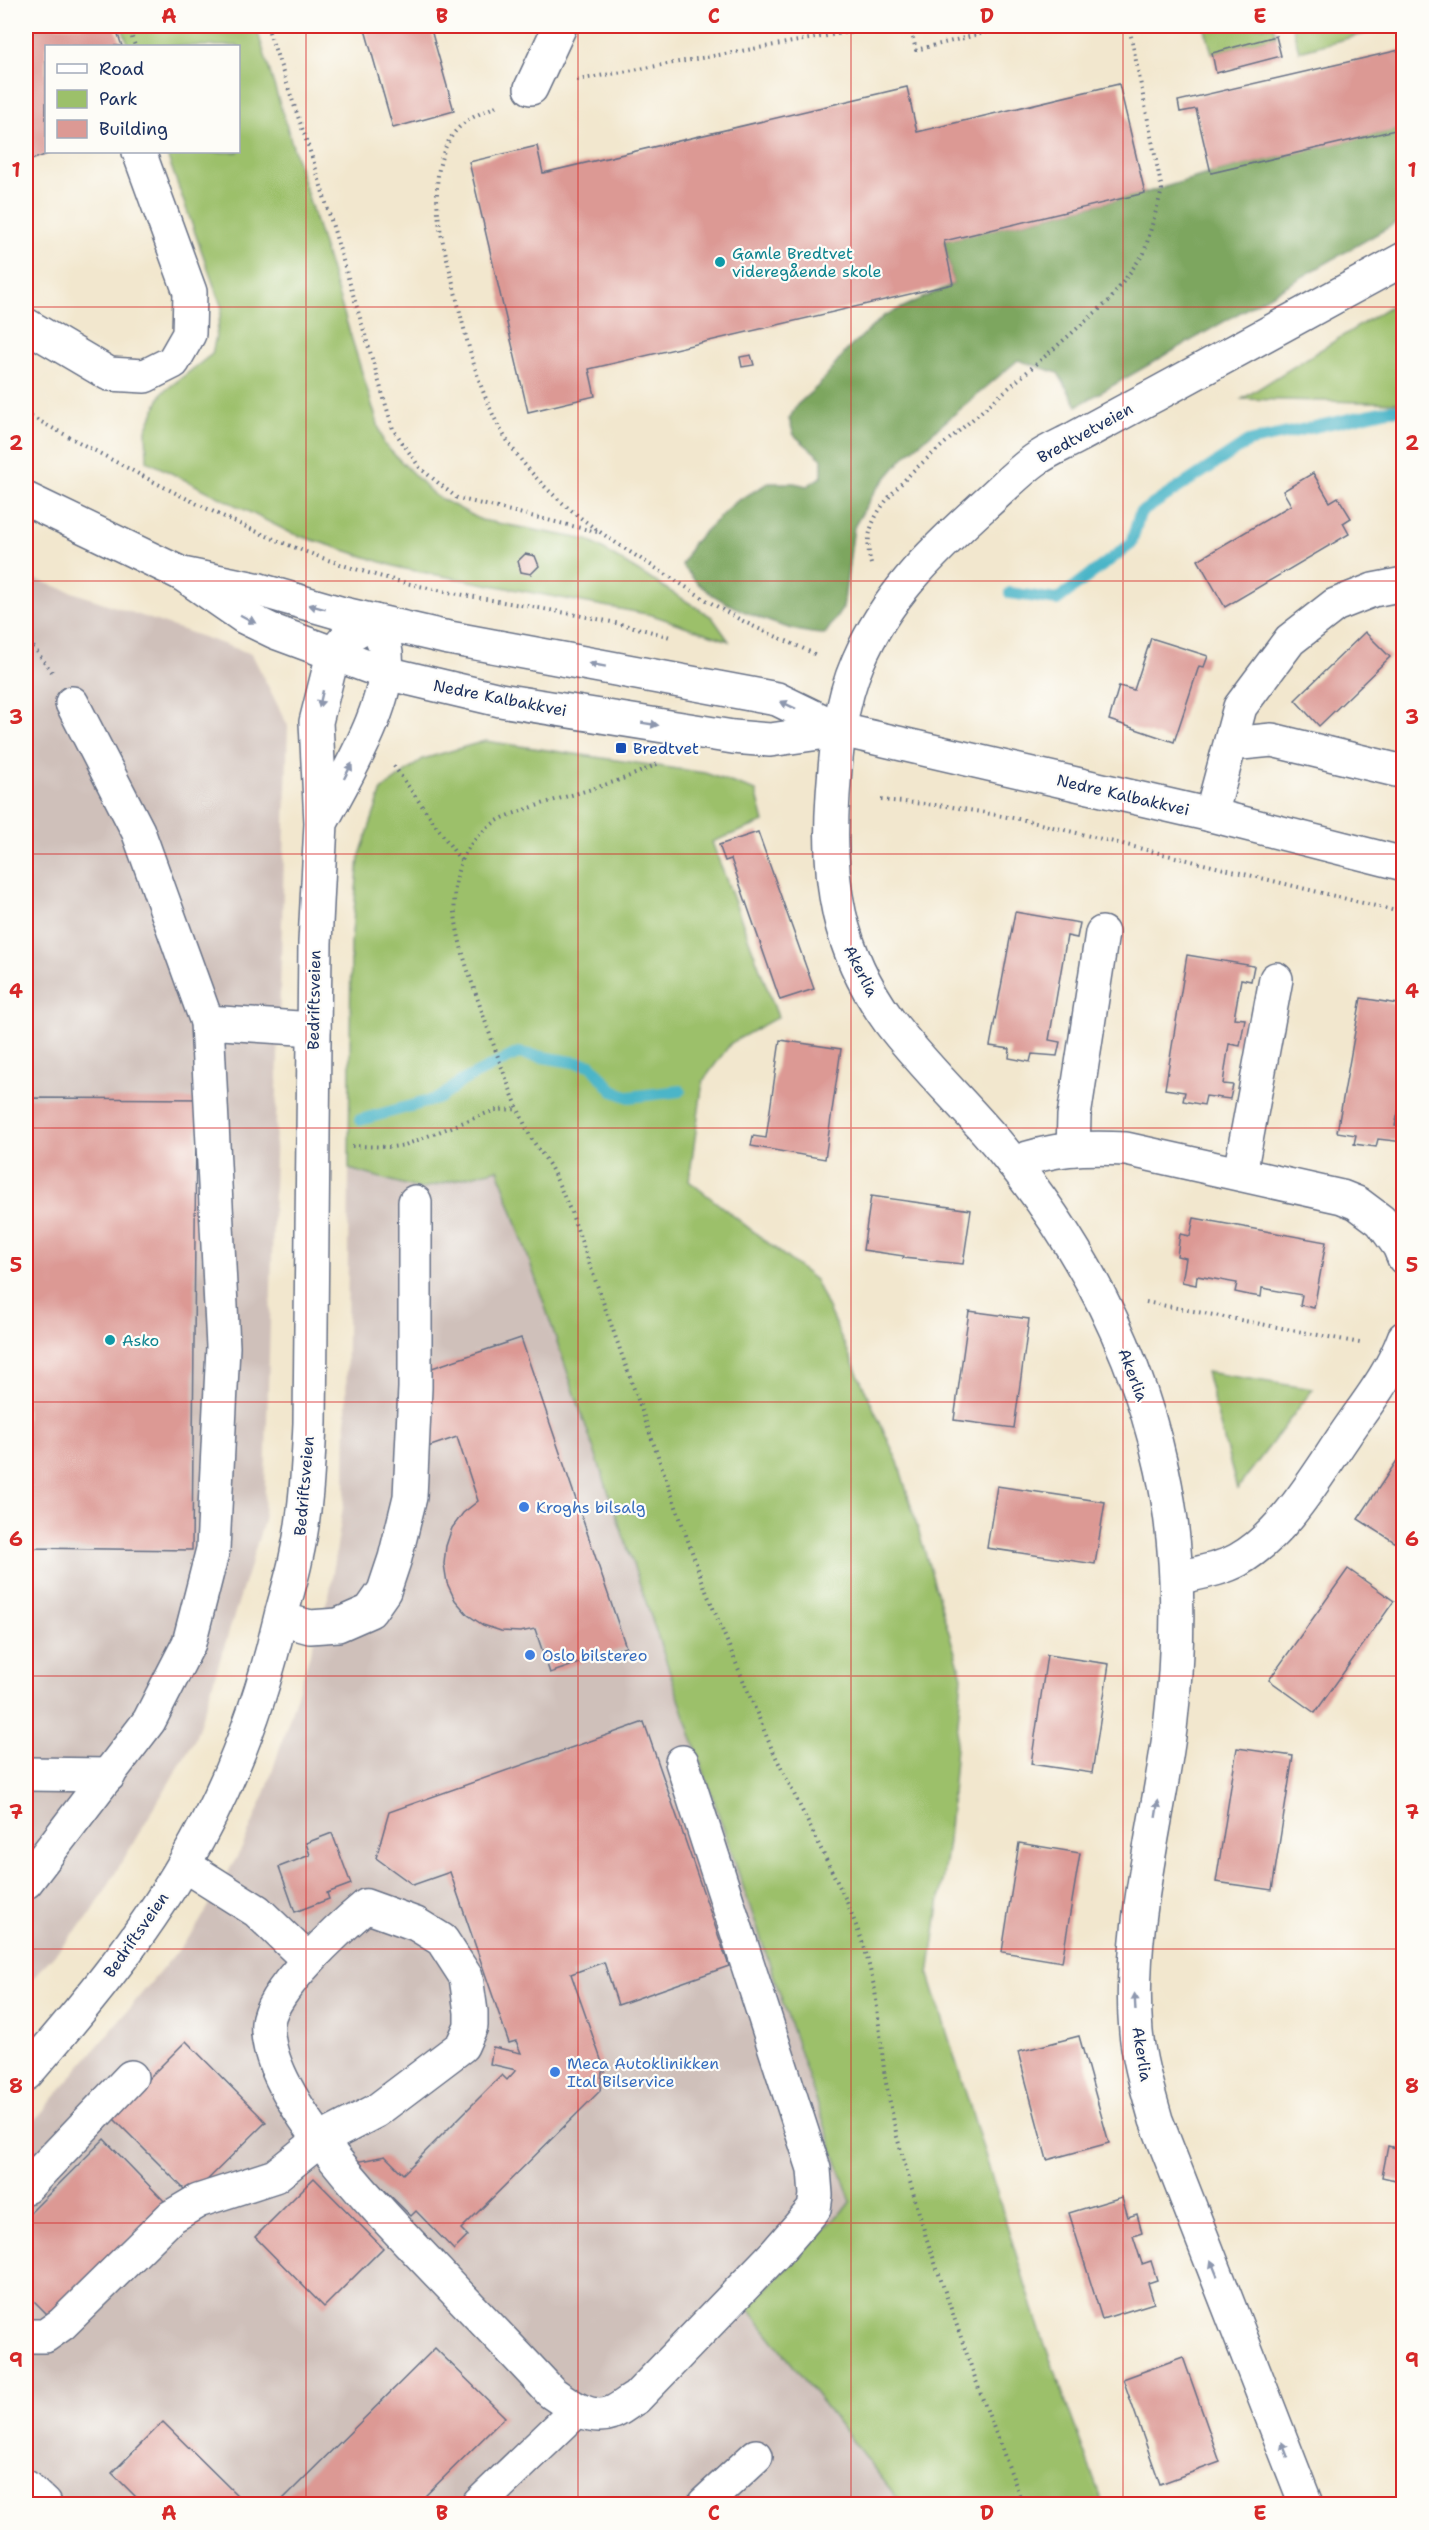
<svg xmlns="http://www.w3.org/2000/svg" width="1429" height="2530" font-family="'Shantell Sans',sans-serif">
<style>
.industrial{fill:#cfc0ba}
.green{fill:#9cc06a;stroke:#5c7864;stroke-width:1.5}
.forest{fill:#7da65e;stroke:#4c6a5e;stroke-width:1.5}
.lines{fill:none;stroke-linecap:round;stroke-linejoin:round}
.stream{stroke:#4bb5c8;stroke-width:12}
.building{fill:#dc9994}
.minor-casing{stroke:#666f85;stroke-width:36}
.major-casing{stroke:#666f85;stroke-width:36}
.path{stroke:#666f85;stroke-width:4;stroke-dasharray:1.5 4.5;stroke-linecap:butt}
.minor{stroke:#fff;stroke-width:33}
.major{stroke:#fff;stroke-width:33}
.oneway{fill:#8d97ae}
.grid{fill:none;stroke:#d62828;stroke-width:1.5;stroke-opacity:0.55}
.culture-dot{fill:#0f9aa8;stroke:#fdfcf7;stroke-width:2}
.transit-dot{fill:#1a4fb4;stroke:#fdfcf7;stroke-width:2}
.shop-dot{fill:#3f7fe0;stroke:#fdfcf7;stroke-width:2}
.labels{text-anchor:middle;dominant-baseline:central;stroke-width:4.5;stroke-linejoin:round;paint-order:stroke}
.culture-label{font-size:16px;fill:#0d838f;stroke:#fdfcf7;text-anchor:start}
.street-label{font-size:16px;fill:#1b2f5e;stroke:#fdfcf7}
.transit-label{font-size:16px;fill:#164399;stroke:#fdfcf7;text-anchor:start}
.shop-label{font-size:16px;fill:#366cbe;stroke:#fdfcf7;text-anchor:start}
.neatline{fill:none;stroke:#d62828;stroke-width:2}
.grid-label{font-size:20px;text-anchor:middle;font-weight:bold;fill:#d62828}
</style>
<rect width="100%" height="100%" fill="#fdfcf7"/>
<filter id="ink" filterUnits="userSpaceOnUse"><feTurbulence type="fractalNoise" baseFrequency=".0167" numOctaves="2"/><feDisplacementMap in="SourceGraphic" scale="12" xChannelSelector="R" yChannelSelector="G"/><feConvolveMatrix kernelMatrix="1 2 1 2 8 2 1 2 1" color-interpolation-filters="sRGB"/></filter>
<filter id="wash" filterUnits="userSpaceOnUse"><feTurbulence type="fractalNoise" baseFrequency=".008" numOctaves="4" result="noise"/><feDisplacementMap in="SourceGraphic" scale="24" xChannelSelector="R" yChannelSelector="G"/><feGaussianBlur stdDeviation="1.35" result="paint"/><feColorMatrix in="noise" values="0 0 0 0 0 0 0 0 0 0 0 0 0 0 0 0 0 1.4 0 .05"/><feComposite in="paint" operator="in"/></filter>
<g filter="url(#wash)">
<rect width="100%" height="100%" fill="#f2e7ce"/>
<g class="industrial">
<path d="M26,576l226,78 36,72 -24,795 -69,218 -104,175 -65,72z"/>
<path d="M349,1169l71,20 78,-20 353,1033 -102,107 153,195h-876v-373l169,-201 47,-82 24,-57 64,-200 15,-97z"/>
</g>
<g class="green">
<path d="M121,26h142l-5,7 126,411 50,51 47,25 107,20 124,77 17,24 -77,-26 -252,-47 -109,-35 -144,-72 -1,-31 16,-37 50,-39 10,-46 -56,-156h72v-106h-109z"/>
<path d="M1204,26h70l2,10 -64,17z"/>
<path d="M1292,26h102l-95,25z"/>
<path d="M1403,298v105l-161,-4z"/>
<path d="M485,741l220,32 51,18 8,31 -52,20 66,175 -47,26 -28,38 -14,100 126,99 83,182 64,214 -14,165 -19,134 111,356 63,173h-201l-154,-196 103,-106 -353,-1033 -78,20 -71,-20 2,-226 8,-85 23,-68 41,-31z"/>
<path d="M1206,1372l107,17 -76,100z"/>
</g>
<path class="forest" d="M1403,128v91l-326,187 -19,-33 -40,-13 -113,96 -30,35 -21,36 -11,81 -18,26c-32,0 -99,-26 -124,-48 -7,-5 -13,-14 -19,-21l11,-22 41,-40 34,-20h26l13,3 15,-10v-17l-28,-24 -5,-16 8,-14 22,-20 28,-35 37,-34 69,-32 -9,-43 201,-48 66,-20z"/>
<g class="lines">
<g class="stream">
<path d="M1010,593l47,7 74,-56 9,-31 108,-71 141,-32h15"/>
<path d="M360,1120l80,-22 22,-17 56,-28 73,12 22,26 16,6 51,-6"/>
</g>
</g>
<g id="blocks">
<g class="building">
<path d="M26,26h89l7,20h-76v106h7l-27,10z"/>
<path d="M364,26h66l24,85 -61,17z"/>
<path d="M1276,36l5,20 -65,17 -4,-20z"/>
<path d="M1404,49v79l-193,45 -15,-64 -16,3 -2,-11z"/>
<path d="M1119,84l26,109 -201,48 9,43 -364,85 6,27 -67,16 -59,-250 68,-16 6,27 364,-86 10,45z"/>
<path d="M751,355l3,10 -12,2 -2,-10z"/>
<path d="M1313,473l17,29 8,-5 13,21 -8,5 6,11 -124,73 -27,-47 93,-55 -8,-14z"/>
<path d="M525,554l10,2 4,10 -8,8 -10,-2 -3,-11z"/>
<path d="M1365,632l25,25 -71,69 -24,-26z"/>
<path d="M1151,638l57,18 -4,11 -5,-1 -25,76 -65,-22 10,-34 15,4z"/>
<path d="M758,832l56,157 -34,11 -49,-141 -6,2 -6,-16z"/>
<path d="M1015,912l65,11 -3,15 -10,-2 -18,104 11,2 -3,14 -25,-2 -2,8 -21,-4 1,-9 -20,-3z"/>
<path d="M1187,955l67,11 -3,15 -10,-2 -7,39 11,1 -5,27 -11,-2 -3,19 -3,21 10,1 -3,14 -24,-3 -2,9 -21,-4 2,-9 -20,-3z"/>
<path d="M1361,998l43,7v82l-9,39 9,2v14l-26,-3 -2,8 -22,-3 2,-9 -19,-3z"/>
<path d="M780,1040l61,9 -16,110 -74,-13 2,-10 13,2z"/>
<path d="M26,1098l182,1 -12,33 -4,418 -166,-2z"/>
<path d="M871,1196l100,14 -8,54 -60,-6 1,-2 -41,-6z"/>
<path d="M1194,1218l132,24 -12,66 -14,-3 2,-10 -40,-7 -1,9 -12,-2 -14,-3 2,-9 -40,-7 -1,9 -14,-3 4,-24 -9,-2 3,-22 10,2z"/>
<path d="M969,1311l60,8 -15,109 -60,-8z"/>
<path d="M521,1338l105,309 -76,26 -15,-44 -15,3 -19,-1 -18,-6 -15,-10 -13,-15 -8,-17 -3,-19 2,-18 6,-18 11,-15 15,-12 -21,-64 -32,11 1,-78z"/>
<path d="M1404,1450v98l-46,-29z"/>
<path d="M997,1486l108,16 -10,62 -108,-16z"/>
<path d="M1348,1569l46,32 -79,112 -46,-33z"/>
<path d="M1047,1655l62,9 -17,109 -61,-9z"/>
<path d="M644,1722l85,244 -111,39 -14,-43 -33,12 34,97 -3,1 -2,19 -139,138 7,7 -14,14 -38,-39 -5,5 -55,-54 29,-6 18,18 99,-99 5,5 9,-10 -26,-6 3,-17 28,6 -5,-12 -7,2 -59,-171 -37,13 -37,-27 13,-46z"/>
<path d="M1237,1748l56,8 -21,134 -56,-8z"/>
<path d="M332,1833l19,51 -24,9 2,6 -34,13 -16,-45 31,-12 -4,-12z"/>
<path d="M1019,1843l61,10 -18,109 -60,-10z"/>
<path d="M1079,2036l30,107 -62,17 -29,-108z"/>
<path d="M186,2041l80,81 -75,74 -80,-80z"/>
<path d="M1403,2138l1,44 -22,-5 6,-31 12,3z"/>
<path d="M104,2139l62,64 -116,114 -24,-24v-76z"/>
<path d="M314,2178l69,70 -59,59 -69,-70z"/>
<path d="M1122,2197l6,20 9,-3 5,19 -9,3 9,28 9,-3 6,19 -9,3 6,20 -52,16 -33,-106z"/>
<path d="M435,2348l70,69 -88,87h-139z"/>
<path d="M1183,2357l37,105 -60,22 -37,-105z"/>
<path d="M163,2422l83,82h-103l-31,-31z"/>
</g>
</g>
</g>
<g filter="url(#ink)">
<use href="#blocks" fill-opacity="0" stroke="#666f85" stroke-width="1.5"/>
<g class="lines">
<defs>
<g id="minor">
<path d="M531,88l29,-62"/>
<path d="M26,325l83,49 36,2 28,-14 16,-28 1,-42 -51,-140"/>
<path d="M1231,744l41,-4 132,32"/>
<path d="M1211,815l29,-108 50,-67 45,-35 38,-15 31,-6"/>
<path d="M207,1022l107,7"/>
<path d="M1073,1149l1,-33 28,-183"/>
<path d="M1013,1163c41,-15 70,-16 113,-14l216,48 15,6 24,18 18,25 5,12"/>
<path d="M1240,1173l36,-194"/>
<path d="M1177,1578c20,-5 43,-8 61,-18 46,-26 78,-83 107,-125 21,-31 46,-61 59,-97"/>
<path d="M281,1619l29,8 28,-2 32,-14 14,-20 11,-33 15,-61 5,-109v-186"/>
<path d="M26,1774l83,1"/>
<path d="M184,1865l73,46 51,49"/>
<path d="M26,1882l123,-161 40,-78 24,-94 10,-202 -16,-325 -69,-191 -66,-128"/>
<path d="M26,2074c57,-66 114,-134 158,-210 45,-76 76,-158 96,-244 5,-21 12,-41 16,-62 10,-44 12,-90 14,-135l5,-480 6,-120 -5,-101 17,-68 16,-19 25,-14c4,8 9,17 11,26 11,49 -41,132 -64,176"/>
<path d="M26,2187l105,-110"/>
<path d="M26,2336h19l17,-12 109,-107 27,-16 77,-25 45,-36 56,-29 86,-65 9,-20v-14l-5,-35 -24,-37 -26,-16 -50,-18c-24,20 -96,85 -98,117 -6,74 124,201 173,253 37,39 74,77 110,116 17,12 38,29 60,21 9,-3 17,-11 25,-15l139,-144 39,-45 2,-14 -2,-26 -132,-407"/>
<path d="M26,2487l18,17"/>
<path d="M479,2504l98,-94"/>
<path d="M704,2504l52,-48"/>
<path d="M1306,2504l-150,-384c-8,-29 -17,-58 -20,-88 -9,-101 21,-204 34,-303 10,-87 11,-174 -8,-260 -26,-119 -83,-227 -161,-321 -36,-43 -78,-82 -112,-127 -52,-72 -62,-140 -56,-226 3,-44 7,-92 25,-133 28,-66 74,-110 126,-157 17,-15 33,-32 51,-45 12,-9 27,-15 40,-22 26,-14 53,-29 80,-43 83,-45 166,-90 249,-136"/>
</g>
<g id="major">
<path d="M26,499l156,75 62,43 31,15 111,41 114,27 233,37 37,3 71,-10"/>
<path d="M182,574l78,16 80,23 104,24 333,62 64,31 370,85 193,49"/>
</g>
</defs>
<use href="#minor" class="minor-casing"/>
<use href="#major" class="major-casing"/>
<g class="path">
<path d="M128,26l7,20"/>
<path d="M267,26l48,140 78,263 27,39 37,30 140,34"/>
<path d="M910,26l6,24 96,-24"/>
<path d="M577,80l306,-54"/>
<path d="M496,106c-10,5 -23,10 -32,17 -36,29 -29,89 -19,128 15,57 25,118 51,170 36,70 101,111 166,151 23,14 46,30 70,43 27,16 58,26 86,41"/>
<path d="M26,414c118,62 238,133 368,166 91,23 186,30 276,57"/>
<path d="M871,564c-11,-42 16,-65 43,-94l196,-170 34,-47 18,-63 -33,-164"/>
<path d="M26,637l26,35"/>
<path d="M657,764c-39,20 -83,29 -124,43 -14,5 -30,9 -42,18 -63,46 -30,125 -10,184 15,43 30,86 49,127 5,9 12,17 18,27 9,15 15,32 23,49l135,379 65,156 76,155 18,47 10,41 10,88 12,59 29,100 54,155 43,112"/>
<path d="M394,766l67,95"/>
<path d="M881,800l66,6 77,14 380,93"/>
<path d="M352,1146l41,1 12,-2 90,-35 24,-1"/>
<path d="M1146,1302l214,41"/>
</g>
<use href="#minor" class="minor"/>
<use href="#major" class="major"/>
</g>
<defs><path id="oneway-solid" d="M-6-.8H1V-3.2L6.5 0L1 3.2V.8H-6Z" transform="scale(1.5)"/></defs>
<g class="oneway">
<use href="#oneway-solid" transform="translate(317 607) rotate(-165)"/>
<use href="#oneway-solid" transform="translate(248 619) rotate(28)"/>
<use href="#oneway-solid" transform="translate(597 665) rotate(-170)"/>
<use href="#oneway-solid" transform="translate(321 699) rotate(103)"/>
<use href="#oneway-solid" transform="translate(788 705) rotate(-154)"/>
<use href="#oneway-solid" transform="translate(650 724) rotate(9)"/>
<use href="#oneway-solid" transform="translate(348 771) rotate(-63)"/>
<use href="#oneway-solid" transform="translate(1157 1809) rotate(-81)"/>
<use href="#oneway-solid" transform="translate(1135 2002) rotate(-93)"/>
<use href="#oneway-solid" transform="translate(1214 2268) rotate(-112)"/>
<use href="#oneway-solid" transform="translate(1285 2450) rotate(-111)"/>
</g>
</g>
<path class="grid" d="M306,26v2478M578,26v2478M851,26v2478M1123,26v2478M26,307h1378M26,581h1378M26,854h1378M26,1128h1378M26,1402h1378M26,1676h1378M26,1949h1378M26,2223h1378"/>
<g class="culture-dot">
<circle cx="720" cy="262" r="6"/>
<circle cx="110" cy="1340" r="6"/>
</g>
<rect class="transit-dot" x="615" y="742" width="12" height="12" rx="3"/>
<g class="shop-dot">
<circle cx="524" cy="1507" r="6"/>
<circle cx="530" cy="1655" r="6"/>
<circle cx="555" cy="2072" r="6"/>
</g>
<g class="labels">
<g class="culture-label">
<text x="732" y="253">Gamle Bredtvet<tspan x="732" dy="18">videregående skole</tspan></text>
<text x="122" y="1340">Asko</text>
</g>
<g class="street-label">
<text transform="translate(1085 433) rotate(-29)">Bredtvetveien</text>
<text transform="translate(500 698) rotate(11)">Nedre Kalbakkvei</text>
<text transform="translate(1123 795) rotate(13)">Nedre Kalbakkvei</text>
<text transform="translate(861 971) rotate(63)">Akerlia</text>
<text transform="translate(314 1000) rotate(-89)">Bedriftsveien</text>
<text transform="translate(1133 1375) rotate(69)">Akerlia</text>
<text transform="translate(304 1486) rotate(-85)">Bedriftsveien</text>
<text transform="translate(136 1935) rotate(-55)">Bedriftsveien</text>
<text transform="translate(1142 2054) rotate(81)">Akerlia</text>
</g>
<g class="transit-label">
<text x="633" y="748">Bredtvet</text>
</g>
<g class="shop-label">
<text x="536" y="1507">Kroghs bilsalg</text>
<text x="542" y="1655">Oslo bilstereo</text>
<text x="567" y="2063">Meca Autoklinikken<tspan x="567" dy="18">Ital Bilservice</tspan></text>
</g>
</g>
<rect width="1429" height="2530" fill="none" stroke="#fdfcf7" stroke-width="66"/>
<rect x="45" y="45" width="195" height="108" fill="#fdfcf7" stroke="#a3aaba" stroke-width="1.5"/>
<rect x="57" y="64" width="30" height="9" fill="#ffffff" stroke="#a3aaba" stroke-width="1.5"/>
<text x="99" y="75" font-size="18" fill="#1b2f5e">Road</text>
<rect x="57" y="90" width="30" height="18" fill="#9cc06a" stroke="#a3aaba" stroke-width="1.5"/>
<text x="99" y="105" font-size="18" fill="#1b2f5e">Park</text>
<rect x="57" y="120" width="30" height="18" fill="#dc9994" stroke="#a3aaba" stroke-width="1.5"/>
<text x="99" y="135" font-size="18" fill="#1b2f5e">Building</text>
<rect x="33" y="33" width="1363" height="2464" class="neatline"/>
<g class="grid-label">
<text x="169" y="23">A</text>
<text x="442" y="23">B</text>
<text x="714" y="23">C</text>
<text x="987" y="23">D</text>
<text x="1260" y="23">E</text>
<text x="16" y="177">1</text>
<text x="1412" y="177">1</text>
<text x="16" y="450">2</text>
<text x="1412" y="450">2</text>
<text x="16" y="724">3</text>
<text x="1412" y="724">3</text>
<text x="16" y="998">4</text>
<text x="1412" y="998">4</text>
<text x="16" y="1272">5</text>
<text x="1412" y="1272">5</text>
<text x="16" y="1546">6</text>
<text x="1412" y="1546">6</text>
<text x="16" y="1819">7</text>
<text x="1412" y="1819">7</text>
<text x="16" y="2093">8</text>
<text x="1412" y="2093">8</text>
<text x="16" y="2367">9</text>
<text x="1412" y="2367">9</text>
<text x="169" y="2520">A</text>
<text x="442" y="2520">B</text>
<text x="714" y="2520">C</text>
<text x="987" y="2520">D</text>
<text x="1260" y="2520">E</text>
</g>
</svg>
